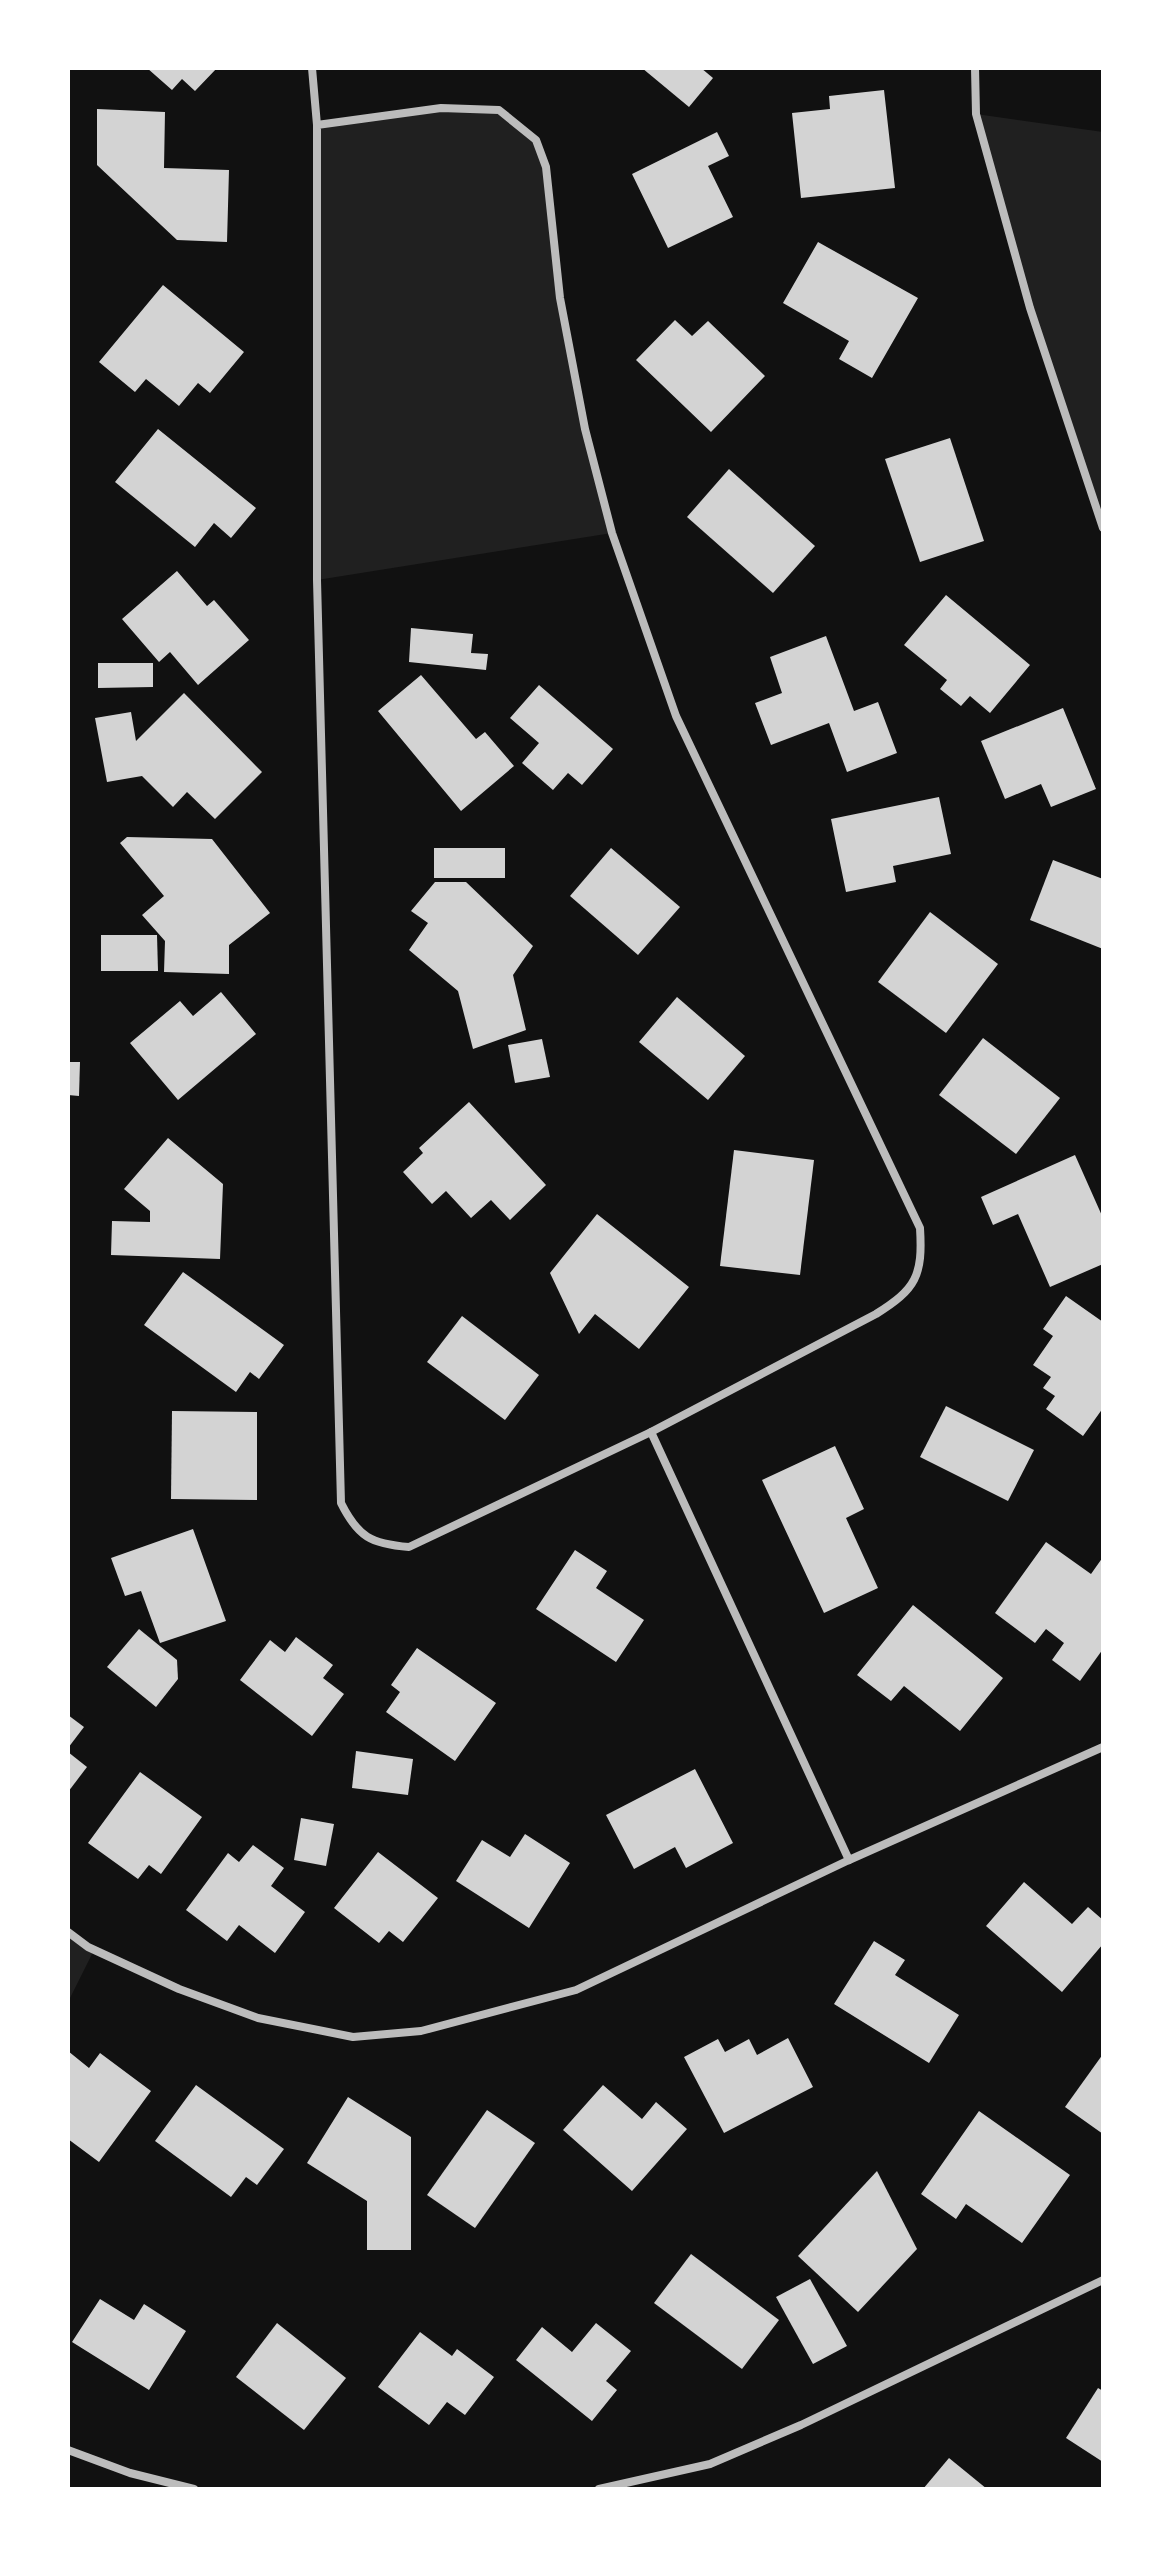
<svg xmlns="http://www.w3.org/2000/svg" width="1171" height="2557" font-family="'Exo 2',sans-serif">
<style>
.green{fill:#202020}
.building{fill:#d3d3d3}
.lines{fill:none;stroke-linecap:round;stroke-linejoin:round}
.minor{stroke:#bcbcbc;stroke-width:8}
</style>
<rect width="100%" height="100%" fill="#111"/>
<g class="green">
<path d="M441,108l58,2 37,30 10,27 14,131 52,235 -295,47v-455z"/>
<path d="M976,114l127,18v396l-73,-220z"/>
<path d="M68,1930l26,20 -26,52z"/>
</g>
<g class="building">
<path d="M147,68h70l-22,23 -13,-12 -10,11z"/>
<path d="M642,68h59l12,10 -24,29z"/>
<path d="M884,90l11,98 -94,10 -9,-85 38,-4 -1,-13z"/>
<path d="M97,109l68,3 -1,56 65,2 -2,72 -50,-2 -80,-75z"/>
<path d="M717,132l12,24 -21,10 25,51 -65,31 -36,-74z"/>
<path d="M818,242l100,56 -46,80 -33,-19 10,-18 -66,-38z"/>
<path d="M163,285l81,67 -34,41 -12,-10 -19,23 -33,-27 -11,13 -36,-30z"/>
<path d="M675,320l17,16 16,-15 57,55 -54,56 -75,-72z"/>
<path d="M158,429l98,79 -25,30 -17,-15 -19,24 -80,-65z"/>
<path d="M950,438l34,103 -64,21 -35,-103z"/>
<path d="M729,469l86,77 -42,47 -86,-76z"/>
<path d="M177,571l30,35 7,-6 35,40 -51,45 -28,-33 -11,10 -37,-43z"/>
<path d="M946,595l84,70 -40,48 -20,-17 -9,10 -21,-17 7,-9 -43,-35z"/>
<path d="M411,628l62,6 -2,19 17,1 -2,16 -77,-8z"/>
<path d="M826,636l28,75 24,-9 19,51 -50,19 -18,-49 -58,22 -16,-42 27,-10 -12,-36z"/>
<path d="M98,663h55v24l-55,1z"/>
<path d="M421,675l55,64 9,-7 29,34 -53,45 -83,-100z"/>
<path d="M539,685l74,64 -31,36 -14,-12 -15,17 -31,-27 17,-20 -29,-25z"/>
<path d="M184,693l78,79 -47,47 -28,-27 -14,15 -31,-31 -35,6 -12,-64 36,-6 5,29z"/>
<path d="M1063,708l33,81 -45,18 -10,-23 -36,15 -24,-58z"/>
<path d="M939,797l12,57 -58,12 3,16 -50,10 -15,-73z"/>
<path d="M127,837l85,2 58,74 -41,32v29l-65,-2 1,-31 -23,-26 22,-19 -44,-53z"/>
<rect x="434" y="848" width="71" height="30"/>
<path d="M611,848l69,59 -42,48 -68,-59z"/>
<path d="M1053,860l50,19v70l-73,-29z"/>
<path d="M435,882h31l67,64 -20,29 13,55 -53,19 -15,-58 -49,-41 19,-27 -17,-12z"/>
<path d="M930,912l68,52 -52,69 -68,-51z"/>
<path d="M101,935h56l1,36h-57z"/>
<path d="M221,992l35,42 -78,66 -48,-57 50,-42 13,15z"/>
<path d="M677,997l68,59 -37,44 -69,-58z"/>
<path d="M983,1038l77,60 -44,56 -77,-59z"/>
<path d="M542,1039l8,38 -35,6 -7,-38z"/>
<path d="M68,1062h12l-1,34 -11,-1z"/>
<path d="M469,1102l77,83 -36,35 -19,-20 -20,18 -25,-27 -14,13 -29,-32 20,-19 -4,-5z"/>
<path d="M168,1138l55,46 -3,75 -109,-4 1,-34 38,1v-11l-26,-22z"/>
<path d="M734,1150l80,10 -14,115 -80,-9z"/>
<path d="M1075,1155l28,63v46l-53,23 -32,-73 -25,11 -12,-28z"/>
<path d="M597,1214l92,73 -50,62 -44,-35 -16,20 -29,-61z"/>
<path d="M183,1272l101,73 -25,34 -9,-7 -14,20 -92,-67z"/>
<path d="M1066,1296l37,26v86l-20,28 -37,-27 9,-13 -12,-8 8,-11 -18,-12 20,-29 -10,-7z"/>
<path d="M462,1316l77,59 -34,45 -78,-58z"/>
<path d="M946,1406l88,44 -26,51 -88,-44z"/>
<path d="M172,1411l85,1v88l-86,-1z"/>
<path d="M835,1446l29,63 -18,9 32,70 -54,25 -62,-133z"/>
<path d="M193,1529l33,92 -66,22 -19,-52 -16,5 -14,-38z"/>
<path d="M1046,1542l45,32 12,-17v92l-23,32 -28,-21 12,-17 -18,-14 -11,14 -40,-30z"/>
<path d="M575,1550l32,21 -11,17 48,32 -28,42 -80,-53z"/>
<path d="M913,1605l90,73 -43,53 -56,-45 -13,15 -34,-26z"/>
<path d="M139,1629l38,31 1,19 -22,28 -49,-40z"/>
<path d="M296,1637l37,28 -10,13 21,16 -32,42 -72,-56 30,-40 15,12z"/>
<path d="M417,1648l79,55 -41,58 -69,-49 14,-20 -9,-7z"/>
<path d="M68,1715l16,12 -16,21z"/>
<path d="M356,1751l57,8 -5,36 -56,-7z"/>
<path d="M68,1752l19,15 -19,25z"/>
<path d="M695,1769l38,74 -47,25 -11,-21 -41,22 -28,-54z"/>
<path d="M140,1772l62,45 -41,57 -12,-9 -11,14 -50,-36z"/>
<path d="M301,1818l33,6 -8,42 -32,-6z"/>
<path d="M525,1834l45,29 -41,65 -73,-47 26,-41 28,17z"/>
<path d="M253,1845l31,23 -13,18 34,26 -30,41 -36,-28 -12,16 -41,-31 42,-57 11,9z"/>
<path d="M378,1852l60,46 -35,44 -14,-11 -10,12 -45,-35z"/>
<path d="M1024,1882l48,42 16,-17 15,13v24l-41,48 -76,-66z"/>
<path d="M874,1941l31,19 -10,15 64,40 -30,48 -95,-59z"/>
<path d="M788,2038l25,49 -89,46 -40,-76 34,-18 7,13 24,-13 8,16z"/>
<path d="M68,2051l21,17 11,-15 51,38 -52,71 -31,-23z"/>
<path d="M1103,2054v80l-38,-27z"/>
<path d="M196,2085l88,64 -27,36 -11,-8 -15,20 -76,-56z"/>
<path d="M603,2085l39,34 14,-17 31,27 -55,62 -69,-61z"/>
<path d="M348,2097l63,40v113h-44v-49l-60,-38z"/>
<path d="M487,2110l48,33 -60,85 -48,-33z"/>
<path d="M979,2111l91,64 -48,68 -56,-39 -10,15 -35,-25z"/>
<path d="M877,2171l40,78 -59,63 -60,-56z"/>
<path d="M691,2254l88,66 -37,49 -88,-66z"/>
<path d="M810,2279l37,67 -34,18 -37,-67z"/>
<path d="M100,2299l34,21 10,-16 42,27 -37,59 -77,-48z"/>
<path d="M277,2323l69,55 -42,52 -68,-53z"/>
<path d="M596,2323l35,28 -25,30 11,9 -25,31 -76,-61 26,-33 30,25z"/>
<path d="M420,2332l32,24 5,-7 37,28 -29,38 -18,-13 -18,23 -51,-38z"/>
<path d="M1098,2388l5,3v71l-37,-24z"/>
<path d="M949,2458l38,31h-64z"/>
</g>
<g class="lines">
<g class="minor">
<path d="M312,68l5,57v455l24,923c17,34 30,41 68,44l242,-115 225,-118c40,-25 47,-38 44,-86l-244,-512 -64,-183 -27,-104 -25,-131 -14,-131 -10,-27 -37,-30 -58,-2 -124,17"/>
<path d="M975,68l1,46 54,194 73,220"/>
<path d="M651,1432l198,428"/>
<path d="M68,1932l20,15 91,42 79,29 95,19 68,-6 155,-41 273,-130 254,-113"/>
<path d="M68,2450l62,23 64,16"/>
<path d="M599,2489l111,-25 91,-39 302,-145"/>
</g>
</g>
<rect width="1171" height="2557" fill="none" stroke="#ffffff" stroke-width="140"/>
</svg>
